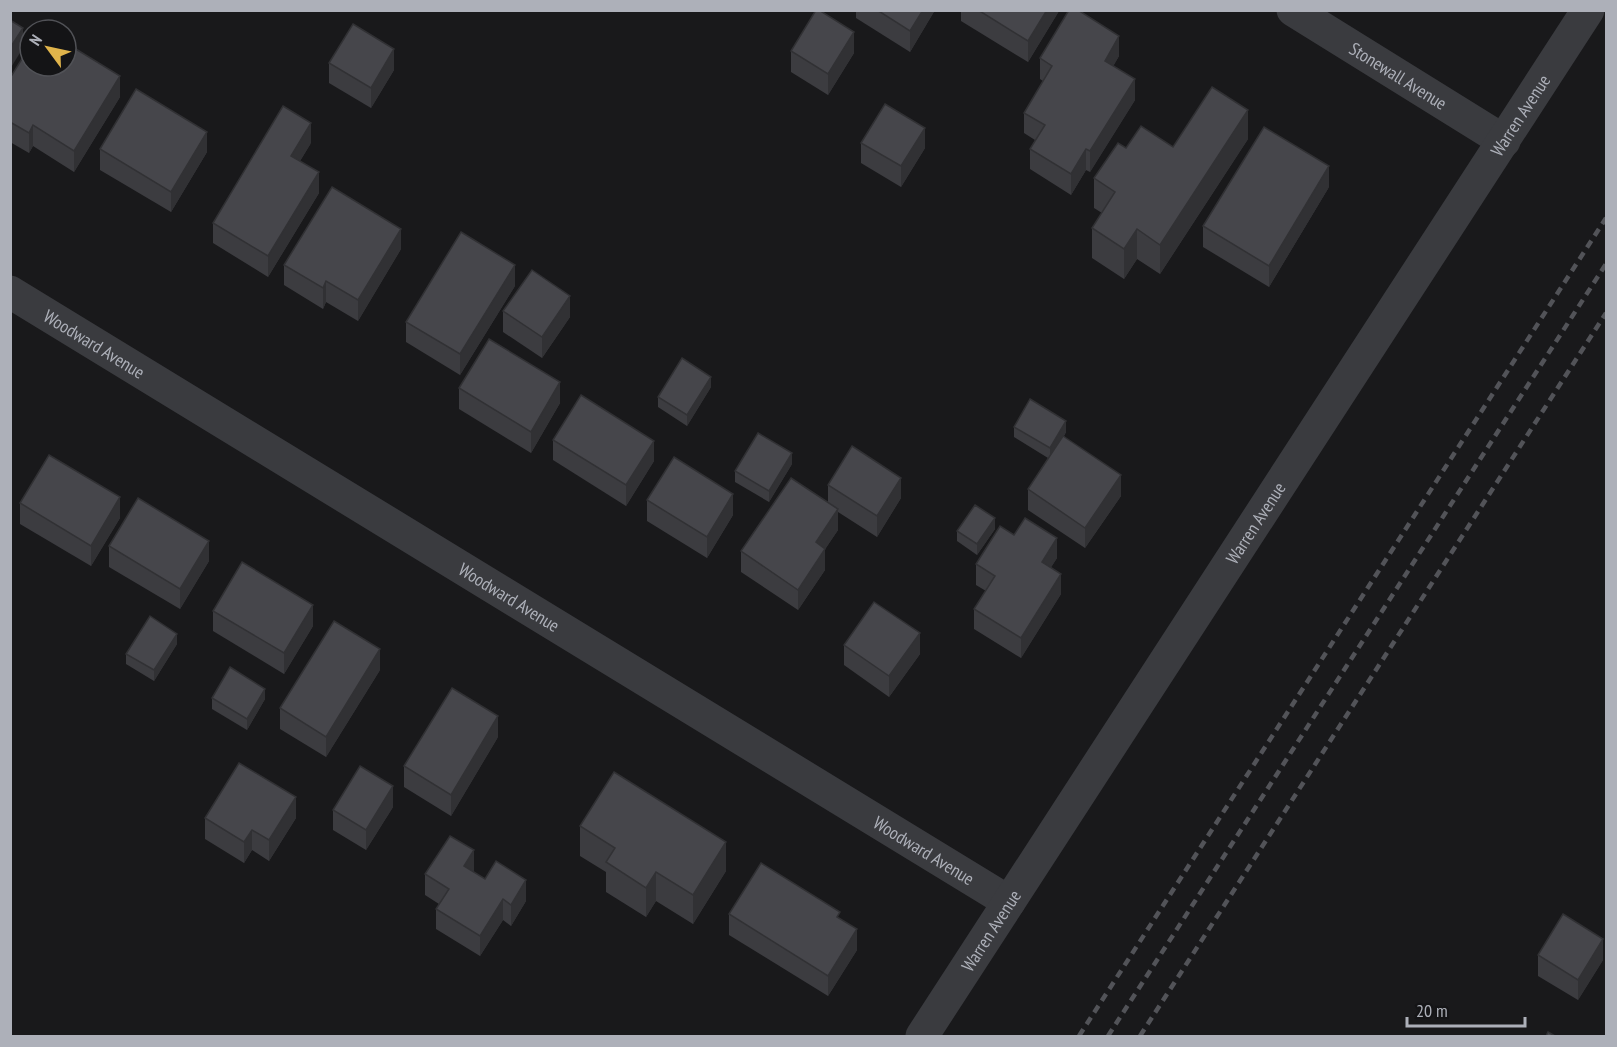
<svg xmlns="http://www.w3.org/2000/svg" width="1617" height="1047" font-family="'PT Sans Narrow',sans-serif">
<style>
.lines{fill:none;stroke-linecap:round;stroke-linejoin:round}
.minor{stroke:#3a3b3f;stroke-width:33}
.rail{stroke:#525358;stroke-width:4.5;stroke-dasharray:8 6;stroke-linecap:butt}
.wall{fill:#3c3c40}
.shaded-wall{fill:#313134}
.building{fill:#46464b;stroke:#313134;stroke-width:1.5}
.labels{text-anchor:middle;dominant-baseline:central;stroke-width:5;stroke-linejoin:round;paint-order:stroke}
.street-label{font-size:18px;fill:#adb0b9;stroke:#141416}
</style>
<rect width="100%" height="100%" fill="#19191b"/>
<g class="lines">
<g class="minor">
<path id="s1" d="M1293,10l211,131"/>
<path id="s2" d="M10,292l999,610"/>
<path id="s3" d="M922,1036l666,-1026"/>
</g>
<g class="rail">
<path d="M1079,1036l527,-818"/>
<path d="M1108,1036l498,-772"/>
<path d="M1140,1036l466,-723"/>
</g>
</g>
<g class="wall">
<path d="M856,10h79l-25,42 -54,-34z"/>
<path d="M961,10h98v1l-31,51 -67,-41z"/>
<path d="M791,51l63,2 -26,42 -37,-23z"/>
<path d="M1119,56l-6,10 22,34 -45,72 -4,-2 -15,25 -41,-26v-20l5,-9 -11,-7v-20l19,-32 -3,-2v-21z"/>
<path d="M329,63l65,7 -23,38 -42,-25z"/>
<path d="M10,78l110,19 -46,75 -41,-26 -4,7 -19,-11z"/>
<path d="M1248,139l-88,135 -23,-15 -13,20 -32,-21v-30l10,-15 -8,-5v-30l32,-30 47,-1z"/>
<path d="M311,143l-11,18 19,32 -51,84 -55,-34v-20z"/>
<path d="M861,143l64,5 -24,39 -40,-24z"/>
<path d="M100,149l107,3 -36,60 -71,-42z"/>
<path d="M1329,187l-60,100 -66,-40v-21z"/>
<path d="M401,249l-43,72 -32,-19 -3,7 -39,-24v-20z"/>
<path d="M515,286l-55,89 -54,-33v-20z"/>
<path d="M503,311l67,6 -28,41 -39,-26z"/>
<path d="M711,387l-24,39 -29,-19v-10z"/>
<path d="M459,388l101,15 -29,50 -72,-44z"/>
<path d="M1014,427l52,5 -2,4 57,60 -36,52 -57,-38v-21l20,-31 -34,-21z"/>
<path d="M553,440l101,21 -28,45 -73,-46z"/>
<path d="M792,464l-23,38 -34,-20v-11z"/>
<path d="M828,485l73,13 -24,39 -39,-25v18l-13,19v21l-27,40 -57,-38v-21l87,-48z"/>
<path d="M647,500l86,15 -26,43 -60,-37z"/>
<path d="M20,503l100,15 -29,48 -71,-42z"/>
<path d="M995,529l-18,26 -20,-14v-10z"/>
<path d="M1014,535l43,23 -6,9 10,27 -40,64 -47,-29v-20l12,-18 -10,-6v-21z"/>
<path d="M109,546l100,15 -29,48 -71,-42z"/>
<path d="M213,611l100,15 -29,48 -71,-43z"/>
<path d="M177,644l-23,37 -28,-17v-10z"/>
<path d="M844,645l76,9 -31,43 -45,-32z"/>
<path d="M380,670l-54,87 -46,-28v-21z"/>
<path d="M212,698l53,1 -18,31 -35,-21z"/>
<path d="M498,737l-47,79 -47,-29v-21z"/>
<path d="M393,807l-27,43 -33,-20v-20z"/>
<path d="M205,818h91l-27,43 -17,-11 -8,13 -39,-24z"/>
<path d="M580,826l146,45 -33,53 -37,-23 -10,16 -40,-25v-20l-26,-16z"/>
<path d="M474,871l-1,1 12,7 41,22 -15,25 -8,-6 -23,36 -44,-27v-20l3,-5 -14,-9v-21z"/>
<path d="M729,914l111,5 17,31 -29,46 -99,-61z"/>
<path d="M1538,955l65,5 -25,40 -40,-24z"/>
</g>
<g class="shaded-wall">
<path d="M923,10h12l-25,42v-21z"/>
<path d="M1047,10h12v1l-31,51v-21z"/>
<path d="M23,28v20l-13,21v-21z"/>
<path d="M854,32v21l-26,42v-21z"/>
<path d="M1119,36v20l-14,25v-20z"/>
<path d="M394,49v21l-23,38v-20z"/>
<path d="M120,76v21l-46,75v-21z"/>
<path d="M1135,79v21l-45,72v-21z"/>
<path d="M1248,110v29l-88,135v-29z"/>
<path d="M311,123v20l-20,33v-20z"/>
<path d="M33,125v21l-4,7v-20z"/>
<path d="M925,128v20l-24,39v-21z"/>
<path d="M207,132v20l-36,60v-20z"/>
<path d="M1086,149v21l-15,25v-21z"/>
<path d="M1329,166v21l-60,100v-21z"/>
<path d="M319,172v21l-51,84v-21z"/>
<path d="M401,229v20l-43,72v-21z"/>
<path d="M1137,229v30l-13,20v-30z"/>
<path d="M515,265v21l-55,89v-21z"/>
<path d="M326,281v21l-3,7v-21z"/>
<path d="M570,296v21l-28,41v-21z"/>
<path d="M711,377v10l-24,39v-11z"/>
<path d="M560,382v21l-29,50v-21z"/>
<path d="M1066,421v11l-16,27v-11z"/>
<path d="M654,441v20l-28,45v-21z"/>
<path d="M792,453v11l-23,38v-11z"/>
<path d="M1121,475v21l-36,52v-20z"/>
<path d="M901,478v20l-24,39v-21z"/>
<path d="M733,494v21l-26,43v-21z"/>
<path d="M120,497v21l-29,48v-20z"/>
<path d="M838,509v21l-22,33v-21z"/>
<path d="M995,518v11l-18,26v-11z"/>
<path d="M1057,538v20l-15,24v-20z"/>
<path d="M209,541v20l-29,48v-20z"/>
<path d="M825,549v21l-27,40v-20z"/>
<path d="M1061,574v20l-40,64v-20z"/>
<path d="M313,605v21l-29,48v-21z"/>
<path d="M920,633v21l-31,43v-21z"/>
<path d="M177,634v10l-23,37v-11z"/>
<path d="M380,649v21l-54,87v-20z"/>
<path d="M265,689v10l-18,31v-11z"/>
<path d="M498,716v21l-47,79v-21z"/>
<path d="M393,786v21l-27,43v-20z"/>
<path d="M296,797v21l-27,43v-21z"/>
<path d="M252,830v20l-8,13v-21z"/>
<path d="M726,842v29l-33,53v-29z"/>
<path d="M474,850v21l-10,16v-21z"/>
<path d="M656,872v29l-10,16v-29z"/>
<path d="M526,880v21l-15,25v-21z"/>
<path d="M503,899v21l-23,36v-20z"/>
<path d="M857,929v21l-29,46v-20z"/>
<path d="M1603,939v21l-25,40v-20z"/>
</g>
<g class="building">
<path d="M816,10h3l35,22 -26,42 -37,-23z"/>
<path d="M877,10h46l-13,21z"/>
<path d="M978,10h69l-19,31z"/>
<path d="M1069,10h9l41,26 -14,25 30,18 -45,72 -4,-2 -15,25 -41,-25 15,-24 -21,-12 28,-47 -12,-8z"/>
<path d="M10,20l13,8 -13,20z"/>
<path d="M353,24l41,25 -23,39 -42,-25z"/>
<path d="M66,43l54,33 -46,75 -41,-26 -4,8 -19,-11v-44l20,-32v20h36z"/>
<path d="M1212,87l36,23 -88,135 -23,-16 -13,20 -32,-21 23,-36 -21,-14 24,-35 8,5 15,-22 32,21z"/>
<path d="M136,89l71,43 -36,60 -71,-43z"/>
<path d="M885,104l40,24 -24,38 -40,-23z"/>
<path d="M283,106l28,17 -20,33 28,16 -51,84 -55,-33z"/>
<path d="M1264,127l65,39 -60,100 -66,-40z"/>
<path d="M332,187l69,42 -43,71 -32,-19 -3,7 -39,-23z"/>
<path d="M461,232l54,33 -55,89 -54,-32z"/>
<path d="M532,270l38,26 -28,41 -39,-26z"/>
<path d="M489,339l71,43 -29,50 -72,-44z"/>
<path d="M682,358l29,19 -24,38 -29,-18z"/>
<path d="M581,395l73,46 -28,44 -73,-45z"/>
<path d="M1030,399l36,22 -16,27 -36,-21z"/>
<path d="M758,433l34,20 -23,38 -34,-20z"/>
<path d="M1063,436l58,39 -36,53 -57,-39z"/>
<path d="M852,446l49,32 -24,38 -49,-31z"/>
<path d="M49,455l71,42 -29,49 -71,-43z"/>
<path d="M674,457l59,37 -26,43 -60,-37z"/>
<path d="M791,478l47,31 -22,33 9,7 -27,41 -57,-39z"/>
<path d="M138,498l71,43 -29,48 -71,-43z"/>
<path d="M975,505l20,13 -18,26 -20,-13z"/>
<path d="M1025,518l32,20 -15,24 19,12 -40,64 -47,-29 21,-33 -19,-12 24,-38 14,9z"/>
<path d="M242,562l71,43 -29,48 -71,-42z"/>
<path d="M874,602l46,31 -31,43 -45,-31z"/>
<path d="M150,616l27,18 -23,36 -28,-16z"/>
<path d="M334,621l46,28 -54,88 -46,-29z"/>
<path d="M230,667l35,22 -18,30 -35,-21z"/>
<path d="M452,688l46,28 -47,79 -47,-29z"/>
<path d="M239,763l57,34 -27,43 -17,-10 -8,12 -39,-24z"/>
<path d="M360,766l33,20 -27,44 -33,-20z"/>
<path d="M614,772l112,70 -33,53 -37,-23 -10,16 -40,-26 9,-14 -35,-22z"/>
<path d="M450,836l24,14 -10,16 21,13 11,-18 30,19 -15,25 -8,-6 -23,37 -44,-27 13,-20 -24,-15z"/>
<path d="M761,863l79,49 -3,5 20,12 -29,47 -99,-62z"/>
<path d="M1563,914l40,25 -25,41 -40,-25z"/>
<path d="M1548,1032l7,4h-9z"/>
</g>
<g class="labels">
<g class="street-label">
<text stroke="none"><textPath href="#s1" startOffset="124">Stonewall Avenue</textPath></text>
<text stroke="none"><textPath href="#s3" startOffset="1098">Warren Avenue</textPath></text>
<text stroke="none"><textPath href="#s2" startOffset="99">Woodward Avenue</textPath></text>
<text stroke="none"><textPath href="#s3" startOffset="612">Warren Avenue</textPath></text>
<text stroke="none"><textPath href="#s2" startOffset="585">Woodward Avenue</textPath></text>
<text stroke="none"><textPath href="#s2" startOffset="1071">Woodward Avenue</textPath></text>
<text stroke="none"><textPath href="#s3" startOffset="126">Warren Avenue</textPath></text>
</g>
</g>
<rect width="1617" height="1047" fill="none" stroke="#adb0b9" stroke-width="24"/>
<g transform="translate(48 48) rotate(303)"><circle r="28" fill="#141416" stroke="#515257" stroke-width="1.5"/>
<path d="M0-4.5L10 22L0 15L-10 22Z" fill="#e0b44b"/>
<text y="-9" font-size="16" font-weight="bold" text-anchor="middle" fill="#adb0b9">N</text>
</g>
<path d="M1407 1017v9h118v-9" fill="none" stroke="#adb0b9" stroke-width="3"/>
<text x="1416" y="1017" font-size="18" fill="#adb0b9" stroke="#141416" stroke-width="4.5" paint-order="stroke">20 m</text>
</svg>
